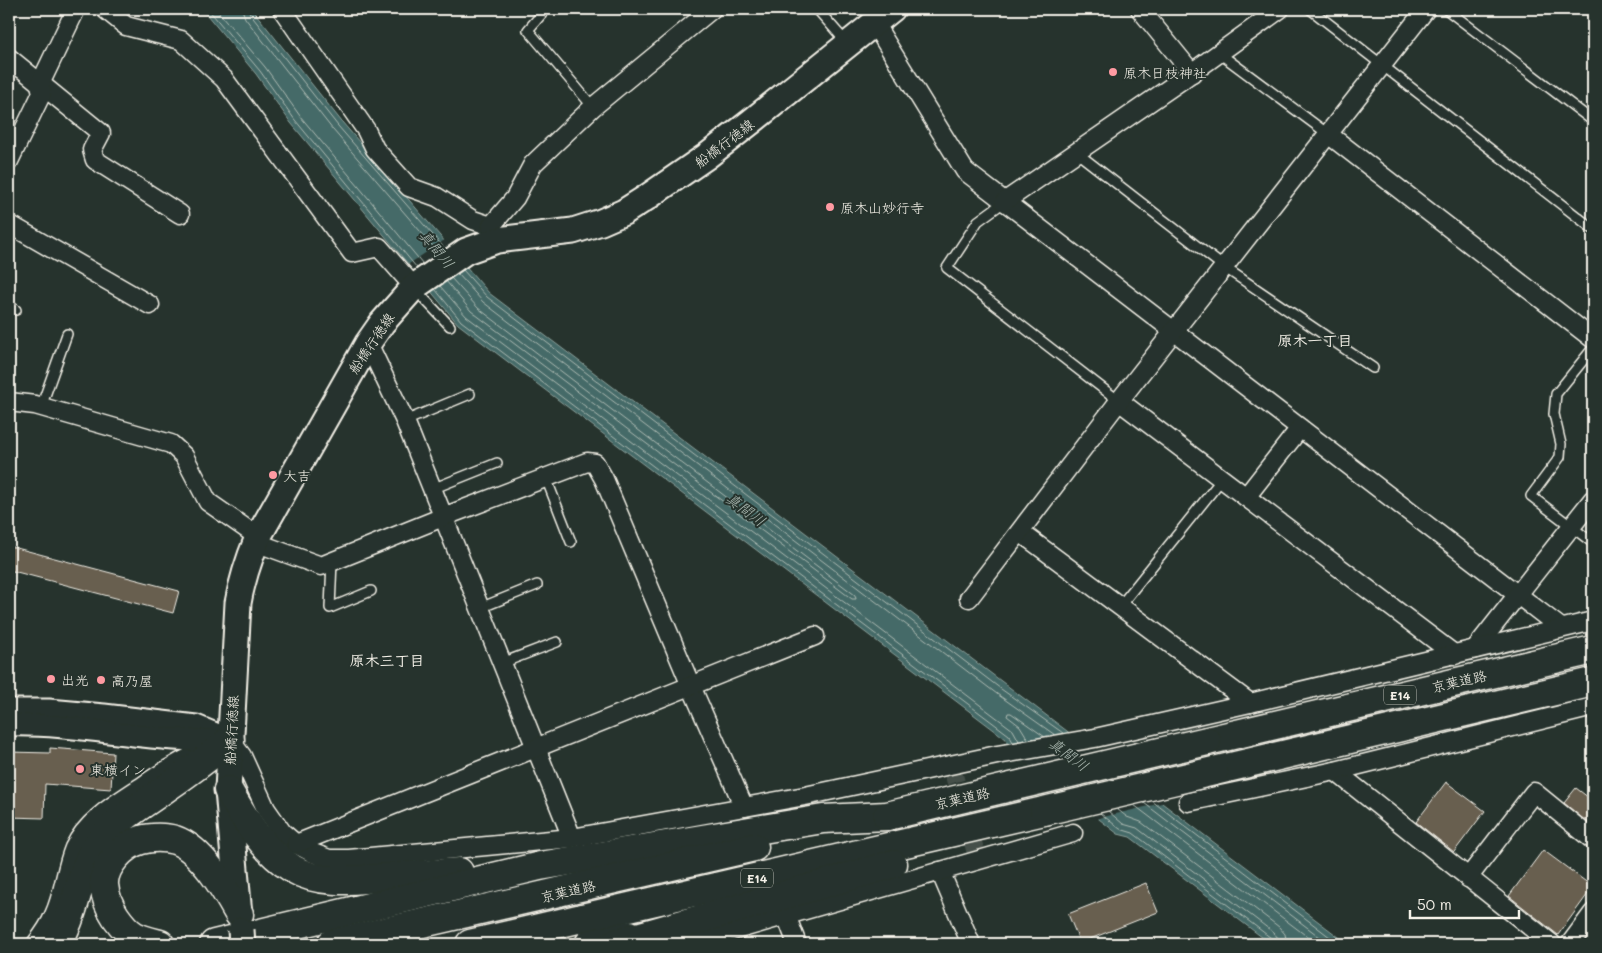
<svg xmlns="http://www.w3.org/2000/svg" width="1602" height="953" font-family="Mali,'Klee One',sans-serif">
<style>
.water{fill:#456a67;stroke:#8ba09b}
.pier{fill:#26332d}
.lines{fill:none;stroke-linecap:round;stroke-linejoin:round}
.shore{stroke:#aebbb4;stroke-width:1}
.building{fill:#675e50;stroke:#f4f1e8}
.minor-tunnel{stroke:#455049;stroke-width:18;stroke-dasharray:18 9;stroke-linecap:butt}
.service-casing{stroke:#f4f1e8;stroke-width:12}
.minor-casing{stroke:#f4f1e8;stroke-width:21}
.tertiary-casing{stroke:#f4f1e8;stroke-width:25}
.secondary-casing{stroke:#f4f1e8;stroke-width:29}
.motorway-casing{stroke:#f4f1e8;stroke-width:31}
.service{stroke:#26332d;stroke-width:9}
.minor{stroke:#26332d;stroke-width:18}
.tertiary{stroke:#26332d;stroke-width:21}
.secondary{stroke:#26332d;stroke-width:25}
.motorway{stroke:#26332d;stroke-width:28}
.secondary-bridge-casing{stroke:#f4f1e8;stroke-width:29;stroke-linecap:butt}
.motorway-bridge-casing{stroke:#f4f1e8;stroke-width:31;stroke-linecap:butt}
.secondary-bridge{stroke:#26332d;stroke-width:25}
.motorway-bridge{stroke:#26332d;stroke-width:28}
.poi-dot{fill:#ff9aa2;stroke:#26332d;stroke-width:2}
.labels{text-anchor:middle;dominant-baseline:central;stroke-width:4;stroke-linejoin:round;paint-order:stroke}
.shield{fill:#26332d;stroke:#b6b8b0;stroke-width:1}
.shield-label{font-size:12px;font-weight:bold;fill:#f4f1e8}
.poi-label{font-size:14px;fill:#f4f1e8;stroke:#26332d;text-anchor:start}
.street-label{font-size:14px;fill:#f4f1e8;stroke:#26332d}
.water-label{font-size:15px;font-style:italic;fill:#aebbb4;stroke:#26332d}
.neighbourhood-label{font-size:15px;font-weight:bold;fill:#f4f1e8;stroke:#26332d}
</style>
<rect width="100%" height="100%" fill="#26332d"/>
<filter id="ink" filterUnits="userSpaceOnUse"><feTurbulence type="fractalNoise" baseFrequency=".02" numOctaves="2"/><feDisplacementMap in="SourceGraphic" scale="10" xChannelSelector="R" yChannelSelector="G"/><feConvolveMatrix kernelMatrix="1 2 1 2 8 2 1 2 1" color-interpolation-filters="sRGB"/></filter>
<g filter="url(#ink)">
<path class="water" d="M202,9h50l90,113 147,171 859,651h-77l-141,-107 -12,-3 -108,-85 -4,-10 -548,-415 -167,-201 -35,-49z"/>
<g class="pier">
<path d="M446,239l21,25 -40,27 -21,-25z"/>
<path d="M1090,744l76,58 -71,17 -74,-59z"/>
</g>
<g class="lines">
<g class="shore">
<path d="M208,9l52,62 35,49 122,148"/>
<path d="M216,9l49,58 35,49 123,148"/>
<path d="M242,9l3,9 88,112 106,123"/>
<path d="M249,9l1,5 88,112 107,123"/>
<path d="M463,270l24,27 514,392 62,44"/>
<path d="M458,274l25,28 514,392 58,41"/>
<path d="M446,281l25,30 381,288h4l-1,-4 -377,-287 -27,-30"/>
<path d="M440,286l26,30 547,414 6,11"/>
<path d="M435,289l26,32 548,414 4,7"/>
<path d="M1028,739l-8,-13 -13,-10 1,-3h3l34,24"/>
<path d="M1152,801l187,143"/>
<path d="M1144,803l185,141"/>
<path d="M1134,805l183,139"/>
<path d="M1117,809l10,8 14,5 138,105 6,7 2,10"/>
<path d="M1108,811l15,13 14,4 137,105 4,5 1,6"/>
<path d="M1100,813l20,16 13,4 138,105 2,6"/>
</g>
</g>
<g class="building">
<path d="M9,546l170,45 -6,22 -164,-43z"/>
<path d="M50,748l63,5 -2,36 -66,-5 -1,34 -35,-1v-65l41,1z"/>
<path d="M1446,782l39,29 -31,41 -38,-30z"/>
<path d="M1576,788l17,13v26l-29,-24z"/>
<path d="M1543,850l50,37 -35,48 -49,-39z"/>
<path d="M1146,883l12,29 -78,31 -12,-29z"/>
</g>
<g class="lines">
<g class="minor-tunnel">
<path d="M1187,718l22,79"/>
<path d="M951,765l27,95"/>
</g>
<defs>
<g id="service">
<path d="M546,9l-18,21 65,77"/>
<path d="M817,9l29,33"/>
<path d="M1310,9l283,220"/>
<path d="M1446,9l147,112"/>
<path d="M1219,53l109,81"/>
<path d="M1076,152l148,115 149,101"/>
<path d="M1004,202l-26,19 -31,47 172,133"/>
<path d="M414,288l36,38"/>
<path d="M9,306l7,4"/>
<path d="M1593,348l-37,46 -2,20 7,30 -1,13 -29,39 62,47"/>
<path d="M41,407l26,-73"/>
<path d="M405,421l65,-27"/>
<path d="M546,478l25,64"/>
<path d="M432,489l65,-26"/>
<path d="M332,561l-2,47 41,-17"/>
<path d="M1120,606l102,-127"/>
<path d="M480,608l57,-23"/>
<path d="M502,663l55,-21"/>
</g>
<g id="minor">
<path d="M105,9l21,17 55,14 43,39 128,174 27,-6 35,40"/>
<path d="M282,9l84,121 9,19 34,38 28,10 36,23 18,6"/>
<path d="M1140,9l52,64"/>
<path d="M874,23l91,148 596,457"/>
<path d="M9,58l92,75 -9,17 3,10 85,54"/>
<path d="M1328,134l265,205"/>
<path d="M9,161l33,-68 -2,-9 36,-75"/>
<path d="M1004,202l179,-123 97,-70"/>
<path d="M9,224l141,81"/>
<path d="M497,240l-6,-14 24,-28 18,-34 60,-57 119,-98"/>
<path d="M368,343l37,78 167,417"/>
<path d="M1119,401l336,254"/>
<path d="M9,402l26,3 136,39 13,12 24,46 50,35 8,9 55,20 122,-49 144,-55 8,1 9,16 87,207 53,121"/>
<path d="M1246,497l54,-69"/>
<path d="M1020,532l230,171"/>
<path d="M969,598l150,-197 307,-392"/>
<path d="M1475,649l118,-150"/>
<path d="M227,741l3,-1 12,16 24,53 16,23 14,12 17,9 16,6h20l223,-21 233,-42 192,-41 98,-17 155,-35 343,-82"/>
<path d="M1335,771l217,173"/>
<path d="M1188,802l147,-31 258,-64"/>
<path d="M296,844l519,-208"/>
<path d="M940,871l31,73"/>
<path d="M1468,878l66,-86 59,48"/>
<path d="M786,915l11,29"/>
<path d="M36,944c7,-9 14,-19 18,-29 10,-21 11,-45 20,-67 13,-28 43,-45 67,-61 20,-14 38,-26 60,-35"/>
<path d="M687,944l386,-111"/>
<path d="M1570,944l23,-31"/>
</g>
<g id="tertiary">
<path d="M9,710h40l55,5 92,11 34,14"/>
<path d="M9,725c71,-2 142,18 213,15"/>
</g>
<path id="secondary" d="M239,915l-11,-125 10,-187c4,-23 11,-44 20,-66l110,-194 14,-20 32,-36 52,-36 31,-11 76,-9 28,-9 23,-10 22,-14 61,-42 45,-35 140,-112"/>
<g id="motorway">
<path d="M1207,741l386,-91"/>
<path d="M1214,771l379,-89"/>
<path d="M228,790c17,30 35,60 65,79 29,17 66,10 97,8 23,-2 46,-3 69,-5"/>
<path d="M56,944c17,-22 22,-64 36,-91 16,-30 48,-46 74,-65 22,-15 43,-31 64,-48"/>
<path d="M160,944c-8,-2 -18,-4 -25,-8 -8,-4 -14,-12 -19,-19 -6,-9 -11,-21 -12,-32 -1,-19 19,-40 37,-45 10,-3 24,-3 34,0 27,9 51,51 64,74"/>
<path d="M214,944l326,-78 283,-47 64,-3"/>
<path d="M331,944l423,-97"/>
<path d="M470,944l574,-133"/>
<path d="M589,944l41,-9"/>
<path d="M613,944l280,-80"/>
</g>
</defs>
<use href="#service" class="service-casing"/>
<use href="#minor" class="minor-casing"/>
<use href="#tertiary" class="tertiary-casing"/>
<use href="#secondary" class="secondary-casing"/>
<use href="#motorway" class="motorway-casing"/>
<use href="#service" class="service"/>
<use href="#minor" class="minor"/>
<use href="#tertiary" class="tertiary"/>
<use href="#secondary" class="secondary"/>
<use href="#motorway" class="motorway"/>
<defs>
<path id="secondary-bridge" d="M241,930l1,14"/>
<g id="motorway-bridge">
<path d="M1044,811l170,-40"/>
<path d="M887,816l320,-75"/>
</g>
</defs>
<use href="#secondary-bridge" class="secondary-bridge-casing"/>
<use href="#motorway-bridge" class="motorway-bridge-casing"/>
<use href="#secondary-bridge" class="secondary-bridge"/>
<use href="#motorway-bridge" class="motorway-bridge"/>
</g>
</g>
<g class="poi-dot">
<circle cx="1113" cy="72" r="5"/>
<circle cx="830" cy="207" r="5"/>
<circle cx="273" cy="475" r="5"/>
<circle cx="51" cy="679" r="5"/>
<circle cx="101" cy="680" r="5"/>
<circle cx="80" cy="769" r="5"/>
</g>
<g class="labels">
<g class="shield">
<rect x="1384" y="685.5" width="32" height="19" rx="4"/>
<rect x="741" y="868.5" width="32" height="19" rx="4"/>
</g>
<g class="shield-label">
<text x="1400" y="695">E14</text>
<text x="757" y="878">E14</text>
</g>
<g class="poi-label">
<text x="1123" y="72">原木日枝神社</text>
<text x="840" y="207">原木山妙行寺</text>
<text x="283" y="475">大吉</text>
<text x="61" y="679">出光</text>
<text x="111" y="680">高乃屋</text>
<text x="90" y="769">東横イン</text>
</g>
<g class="street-label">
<text transform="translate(724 143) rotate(-37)">船橋行徳線</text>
<text transform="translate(371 343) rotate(-56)">船橋行徳線</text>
<text transform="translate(1459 681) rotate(-13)">京葉道路</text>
<text transform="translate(231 730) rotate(-87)">船橋行徳線</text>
<text transform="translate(962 798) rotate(-13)">京葉道路</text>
<text transform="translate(568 891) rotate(-13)">京葉道路</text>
</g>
<g class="water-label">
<text transform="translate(437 249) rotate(50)">真間川</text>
<text transform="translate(746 509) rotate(37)">真間川</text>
<text transform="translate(1069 754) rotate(37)">真間川</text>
</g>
<g class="neighbourhood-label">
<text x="1315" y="340">原木一丁目</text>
<text x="387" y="660">原木三丁目</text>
</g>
</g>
<rect width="1602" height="953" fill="none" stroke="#26332d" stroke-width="30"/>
<rect x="15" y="15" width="1572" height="923" fill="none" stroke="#f4f1e8" stroke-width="2" filter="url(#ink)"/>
<path d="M1410 910v8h109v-8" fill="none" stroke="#f4f1e8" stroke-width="2.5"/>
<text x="1417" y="910" font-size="15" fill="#f4f1e8" stroke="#26332d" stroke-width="4" paint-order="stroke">50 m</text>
</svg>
